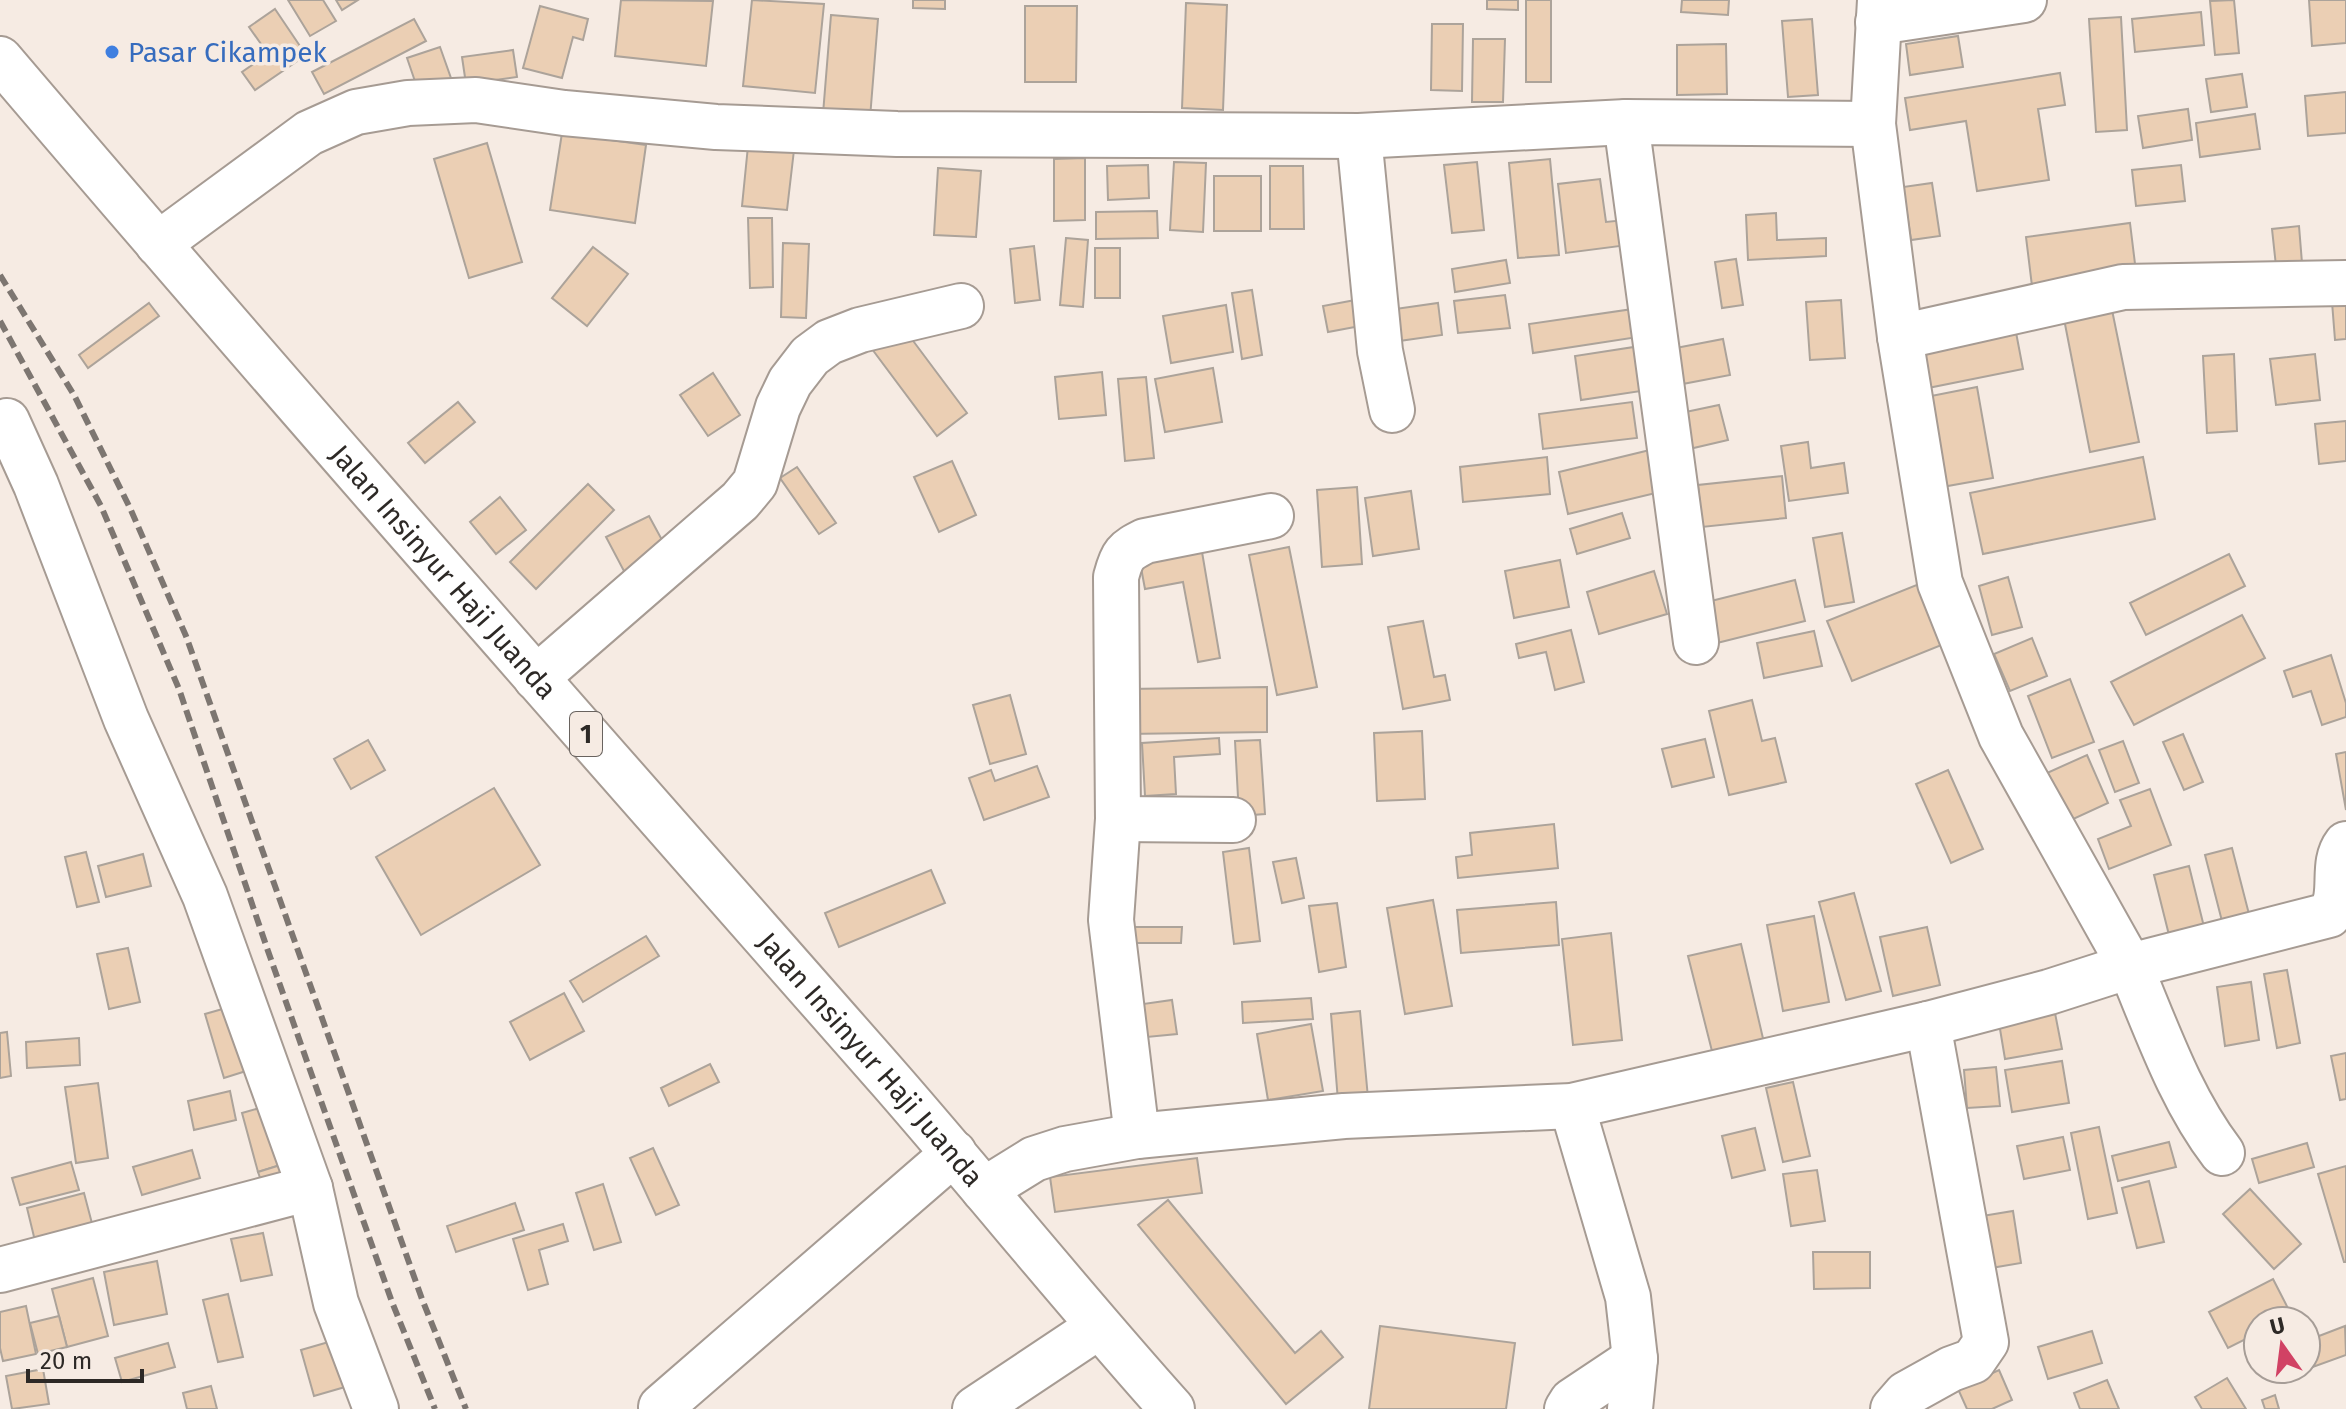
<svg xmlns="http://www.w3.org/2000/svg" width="2346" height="1409" font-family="'Fira Sans',sans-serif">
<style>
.building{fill:#ebcfb4;stroke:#aca39a;stroke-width:2}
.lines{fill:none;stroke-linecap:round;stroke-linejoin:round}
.minor-casing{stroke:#a69b93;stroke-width:48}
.highway-casing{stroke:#a69b93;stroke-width:48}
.minor{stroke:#fff;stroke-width:44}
.highway{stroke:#fff;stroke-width:44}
.rail{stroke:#7d7671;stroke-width:6;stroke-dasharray:12 6;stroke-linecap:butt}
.shop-dot{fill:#3f7fe0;stroke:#f6ebe3;stroke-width:3}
.labels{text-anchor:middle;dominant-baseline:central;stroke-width:7;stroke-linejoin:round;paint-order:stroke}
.shield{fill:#f6ebe3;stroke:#69635f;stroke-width:2}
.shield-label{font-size:26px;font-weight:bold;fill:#2d2926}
.shop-label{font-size:28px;fill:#366cbe;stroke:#f6ebe3;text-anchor:start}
.street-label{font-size:28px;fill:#2d2926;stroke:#f6ebe3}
</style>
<rect width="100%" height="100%" fill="#f6ebe3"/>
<g class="building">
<path d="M288,0h35l13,21 -26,15z"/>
<path d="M336,0h22l-16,10z"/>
<path d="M621,0l92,1 -7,65 -91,-10z"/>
<path d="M752,0l72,4 -9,89 -72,-7z"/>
<path d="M913,0h32v9l-32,-1z"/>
<path d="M1487,0h31v10l-31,-1z"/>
<rect x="1526" y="0" width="25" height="82"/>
<path d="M1682,0h47l-1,15 -47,-3z"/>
<path d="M2234,0l5,53 -24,2 -5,-54z"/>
<path d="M2309,0h37v43l-34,3z"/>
<path d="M1186,3l41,2 -4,105 -41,-2z"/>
<path d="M540,6l48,13 -5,21 -10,-3 -11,41 -39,-10z"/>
<path d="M1025,6h52l-1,76h-51z"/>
<path d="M275,9l31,46 -51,35 -13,-18 26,-18 -19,-27z"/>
<path d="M2201,12l3,33 -69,7 -3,-33z"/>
<path d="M831,15l47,4 -8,99 -47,-4z"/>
<path d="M2121,17l6,113 -31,2 -7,-113z"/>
<path d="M414,19l12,22 -102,53 -12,-22z"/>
<path d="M1812,19l6,76 -30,2 -6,-76z"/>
<path d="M1432,24h31l-1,67 -31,-1z"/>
<path d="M1958,36l5,31 -53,8 -4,-31z"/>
<path d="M1473,39h32l-2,63h-31z"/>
<path d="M1726,44l1,50 -50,1v-50z"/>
<path d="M440,47l12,34 -33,12 -12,-35z"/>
<path d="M513,50l4,27 -51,7 -4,-27z"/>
<path d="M2060,73l5,32 -27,4 11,71 -72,11 -11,-70 -56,9 -5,-32z"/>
<path d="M2242,74l5,33 -36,5 -5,-33z"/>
<path d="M2346,92v41l-38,3 -3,-40z"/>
<path d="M2188,109l4,31 -49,8 -5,-32z"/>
<path d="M2255,114l5,35 -60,8 -4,-34z"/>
<path d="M562,133l84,12 -11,78 -85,-13z"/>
<path d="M487,143l35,119 -53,16 -35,-119z"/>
<path d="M748,146l46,4 -7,60 -45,-4z"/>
<path d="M1085,158v62l-31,1v-62z"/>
<path d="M1550,159l9,96 -41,3 -9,-95z"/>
<path d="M1174,162l32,1 -3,69 -33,-2z"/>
<path d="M1477,162l7,68 -32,3 -8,-68z"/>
<path d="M1148,165l1,33 -41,2 -1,-34z"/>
<path d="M2181,165l4,36 -49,5 -4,-36z"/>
<path d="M1270,166h33l1,63h-34z"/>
<path d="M938,168l43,3 -5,66 -42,-2z"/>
<rect x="1214" y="176" width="47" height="55"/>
<path d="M1600,179l6,43 19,-2 3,25 -62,8 -8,-69z"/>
<path d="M1932,183l8,53 -29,4 -8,-53z"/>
<path d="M1157,211l1,27 -62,1v-27z"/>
<path d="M1776,213l1,27 49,-2v18l-78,4 -2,-45z"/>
<path d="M748,218h24l1,69 -23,1z"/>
<path d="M2130,223l6,49 -104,14 -6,-49z"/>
<path d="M2299,226l3,37 -26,3 -4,-37z"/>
<path d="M1066,238l22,2 -5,67 -23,-2z"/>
<path d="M783,243l26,1 -3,74 -25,-1z"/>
<path d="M1034,246l6,54 -25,3 -5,-54z"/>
<path d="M593,247l35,27 -41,52 -35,-28z"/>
<rect x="1095" y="248" width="25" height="50"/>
<path d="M1736,259l7,46 -21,3 -7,-46z"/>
<path d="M1506,260l4,23 -55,9 -3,-23z"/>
<path d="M1252,290l10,65 -20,4 -10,-66z"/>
<path d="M1505,295l5,33 -52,5 -4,-32z"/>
<path d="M1366,298l5,26 -43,8 -5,-26z"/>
<path d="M1841,300l4,58 -35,2 -4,-58z"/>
<path d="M2346,301v38l-11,1 -3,-38z"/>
<path d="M149,303l10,13 -71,52 -9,-13z"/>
<path d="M1438,303l4,32 -57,8 -4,-32z"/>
<path d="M1226,305l7,47 -62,11 -8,-47z"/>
<path d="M1633,309l5,28 -105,16 -4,-29z"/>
<path d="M2112,310l27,132 -49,10 -26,-133z"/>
<path d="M899,322l68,91 -30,23 -68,-91z"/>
<path d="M2014,322l9,47 -100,20 -10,-48z"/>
<path d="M1723,339l7,36 -63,12 -7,-36z"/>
<path d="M1634,347l7,44 -60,9 -6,-44z"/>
<path d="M2234,354l3,77 -30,2 -4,-77z"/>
<path d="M2315,354l5,46 -44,5 -6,-46z"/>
<path d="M1213,368l9,54 -57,10 -10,-53z"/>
<path d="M1102,372l4,43 -47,4 -4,-42z"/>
<path d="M713,373l27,42 -32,21 -28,-41z"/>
<path d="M1146,377l8,81 -29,3 -7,-82z"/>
<path d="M1977,387l16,91 -51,9 -16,-90z"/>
<path d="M458,402l17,20 -50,41 -17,-20z"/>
<path d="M1632,402l5,36 -94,11 -4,-35z"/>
<path d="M1719,405l9,35 -43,10 -9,-36z"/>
<path d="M2346,421v40l-27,3 -4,-40z"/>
<path d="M1808,442l3,26 33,-5 4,30 -59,8 -8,-55z"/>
<path d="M1654,449l10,42 -96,23 -9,-42z"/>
<path d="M1547,457l3,37 -87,8 -3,-35z"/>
<path d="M2143,457l12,62 -172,35 -13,-61z"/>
<path d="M952,461l24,54 -37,17 -25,-55z"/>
<path d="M797,467l39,56 -17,11 -39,-56z"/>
<path d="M1782,476l4,42 -84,9 -4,-42z"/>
<path d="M588,484l26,26 -78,79 -26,-27z"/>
<path d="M1357,487l5,77 -40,3 -5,-77z"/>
<path d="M1411,491l8,58 -46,7 -8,-58z"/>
<path d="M500,497l26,33 -30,24 -26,-32z"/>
<path d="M1622,513l8,25 -53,16 -7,-25z"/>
<path d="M649,516l19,35 -43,22 -19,-36z"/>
<path d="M1842,533l12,69 -29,5 -12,-69z"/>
<path d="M1201,546l19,112 -22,4 -15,-80 -38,7 -6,-32z"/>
<path d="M1289,547l28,140 -40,8 -28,-140z"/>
<path d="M2229,554l16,32 -99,49 -16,-32z"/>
<path d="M1560,560l9,47 -55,11 -9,-47z"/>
<path d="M1654,571l13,43 -68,20 -12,-42z"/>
<path d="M2008,577l14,50 -30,8 -13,-49z"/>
<path d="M1934,578l25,60 -107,43 -25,-60z"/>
<path d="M1795,580l10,41 -88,22 -10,-41z"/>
<path d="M2242,615l23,43 -131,67 -23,-43z"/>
<path d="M1423,621l11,56 11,-2 5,25 -47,9 -15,-82z"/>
<path d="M1571,630l13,52 -29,8 -9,-38 -27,6 -3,-14z"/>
<path d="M1814,631l8,35 -58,12 -7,-35z"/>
<path d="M2032,638l15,38 -37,15 -16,-37z"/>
<path d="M2331,655l15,48v14l-24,8 -11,-34 -18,6 -9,-26z"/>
<path d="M2070,679l24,63 -42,16 -24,-62z"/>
<path d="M1267,687v45l-141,2v-45z"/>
<path d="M1010,695l16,59 -36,10 -17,-59z"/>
<path d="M1752,700l10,41 13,-3 11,44 -57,13 -20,-84z"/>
<path d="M1422,731l3,68 -48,2 -3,-68z"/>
<path d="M2183,734l20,48 -19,8 -21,-48z"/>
<path d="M1219,738l1,16 -46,3 2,37 -31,2 -3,-53z"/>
<path d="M1705,739l9,38 -42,10 -10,-38z"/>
<path d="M368,740l17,30 -34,19 -17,-30z"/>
<path d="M1260,740l5,74 -26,2 -4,-75z"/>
<path d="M2123,741l16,42 -24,9 -16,-42z"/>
<path d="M2346,752v58l-10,-56z"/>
<path d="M2087,755l21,48 -39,18 -22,-48z"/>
<path d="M1037,766l12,31 -65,23 -15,-42 22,-8 4,11z"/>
<path d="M1948,770l35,79 -32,14 -35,-79z"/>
<path d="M494,788l46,77 -119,70 -45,-78z"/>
<path d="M2150,789l21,56 -62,24 -11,-30 33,-13 -11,-26z"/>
<path d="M1554,824l4,44 -100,10 -2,-21 16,-2 -2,-22z"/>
<path d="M1249,848l11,93 -26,3 -11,-92z"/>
<path d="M2232,848l18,70 -27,7 -18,-70z"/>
<path d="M86,852l13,50 -22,5 -12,-50z"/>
<path d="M143,854l8,32 -45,11 -8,-31z"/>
<path d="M1296,858l8,40 -22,5 -9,-41z"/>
<path d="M2189,866l18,73 -35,8 -18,-72z"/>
<path d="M931,870l14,33 -106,44 -14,-34z"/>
<path d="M1854,893l27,98 -35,9 -27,-98z"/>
<path d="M1433,900l19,106 -47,8 -18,-106z"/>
<path d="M1556,902l3,43 -98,8 -4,-43z"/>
<path d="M1337,903l9,64 -27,5 -10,-66z"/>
<path d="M1814,916l15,86 -46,9 -16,-86z"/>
<path d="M1127,927h55l-1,16h-54z"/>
<path d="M1927,927l13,58 -47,11 -13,-59z"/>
<path d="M1611,933l11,107 -49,5 -11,-106z"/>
<path d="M646,936l13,20 -76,46 -13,-21z"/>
<path d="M1741,944l24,103 -51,12 -26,-103z"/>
<path d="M128,948l12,54 -31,7 -12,-55z"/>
<path d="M2287,970l13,73 -23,5 -13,-74z"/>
<path d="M2251,982l8,58 -34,6 -8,-59z"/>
<path d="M564,993l20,38 -54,29 -20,-38z"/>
<path d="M1311,998l2,21 -70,4 -1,-21z"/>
<path d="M1172,1000l5,34 -30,3 -4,-33z"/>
<path d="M226,1008l20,63 -22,7 -19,-64z"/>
<path d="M1360,1011l8,87 -30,3 -7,-87z"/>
<path d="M2055,1013l7,36 -57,10 -6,-36z"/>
<path d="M1311,1024l12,67 -55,9 -11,-66z"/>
<path d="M7,1032l4,44 -11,2v-45z"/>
<path d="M79,1038l1,27 -53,3 -1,-26z"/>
<path d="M2346,1053v46l-6,1 -9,-44z"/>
<path d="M2062,1061l7,42 -57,9 -7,-42z"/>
<path d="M710,1064l9,18 -50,24 -8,-18z"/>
<path d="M1996,1067l4,39 -33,2 -3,-38z"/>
<path d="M1793,1082l17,74 -27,6 -17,-74z"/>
<path d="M98,1083l10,75 -32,5 -11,-76z"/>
<path d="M230,1091l6,29 -42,10 -6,-29z"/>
<path d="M274,1104l16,58 -32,10 -16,-59z"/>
<path d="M2099,1127l18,86 -29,6 -17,-86z"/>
<path d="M1755,1128l10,42 -33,8 -10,-42z"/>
<path d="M2063,1137l7,33 -46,9 -7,-33z"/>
<path d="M2169,1142l7,25 -58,14 -6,-25z"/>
<path d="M2307,1143l7,24 -55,16 -7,-24z"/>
<path d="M653,1148l26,57 -23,10 -26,-57z"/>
<path d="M192,1150l8,28 -58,17 -9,-28z"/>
<path d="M1197,1158l5,35 -147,19 -5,-35z"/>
<path d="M71,1162l8,28 -59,15 -8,-27z"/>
<path d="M290,1162l7,19 -32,11 -7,-20z"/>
<path d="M2346,1166v96h-2l-26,-88z"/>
<path d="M1817,1170l8,51 -34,5 -8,-52z"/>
<path d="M2149,1181l15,61 -27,6 -15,-60z"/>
<path d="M603,1184l18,58 -27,8 -18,-57z"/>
<path d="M2250,1189l51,55 -27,25 -51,-55z"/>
<path d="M84,1193l10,38 -58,14 -9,-37z"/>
<path d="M1168,1200l127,153 26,-22 22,26 -57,47 -148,-179z"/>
<path d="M515,1203l9,27 -68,22 -9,-26z"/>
<path d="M2013,1211l8,52 -36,6 -9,-52z"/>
<path d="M563,1224l5,17 -29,9 9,34 -20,6 -15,-51z"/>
<path d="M263,1233l9,42 -31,6 -10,-42z"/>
<path d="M1813,1252h57v36l-56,1z"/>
<path d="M157,1261l10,53 -53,11 -10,-53z"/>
<path d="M93,1278l15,58 -41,11 -15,-58z"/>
<path d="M2273,1279l19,37 -10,5h-24v12l-30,15 -19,-36z"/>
<path d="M228,1294l15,63 -25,5 -15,-62z"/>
<path d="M26,1306l10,48 -33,7 -3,-13v-36z"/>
<path d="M59,1316l8,31 -29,7 -8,-31z"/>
<path d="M1380,1326l135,17 -9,66h-137z"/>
<path d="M2345,1326l1,29 -36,13 -4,-10v-17z"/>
<path d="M2092,1331l10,32 -54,16 -10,-32z"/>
<path d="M332,1341l13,46 -31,9 -13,-46z"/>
<path d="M168,1343l7,24 -53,15 -7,-24z"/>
<path d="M43,1369l6,35 -37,5 -6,-33z"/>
<path d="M1999,1370l13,30 -20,9h-25l-9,-20z"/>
<path d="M2227,1378l19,31h-44l-7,-12z"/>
<path d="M2107,1380l12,29h-39l-6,-16z"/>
<path d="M211,1386l6,23h-30l-4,-16z"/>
<path d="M2275,1395l4,14h-14l-3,-9z"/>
</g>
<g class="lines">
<defs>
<g id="minor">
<path d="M1878,22l146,-22"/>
<path d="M1626,122l70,520"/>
<path d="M1359,136l21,215 12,59"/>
<path d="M158,244l151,-111 47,-21 52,-9 68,-3 88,13 152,14 181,7 462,2 267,-14 247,2"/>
<path d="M1900,337l223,-50 223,-4"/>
<path d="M7,421l29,64 90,234 79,177 105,292 26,115 40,106"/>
<path d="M536,678l204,-177 15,-18 23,-76 12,-25 20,-26 19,-14 31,-12 101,-24"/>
<path d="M1118,819l115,1"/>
<path d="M1572,1106l56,191 7,62 -5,50"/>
<path d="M1137,1136l-26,-216 7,-101 -2,-242c6,-23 9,-26 29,-36l126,-25"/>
<path d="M2222,1153c-42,-55 -65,-123 -92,-187l199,-51c16,-21 1,-50 17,-71"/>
<path d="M984,1190l50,-31 31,-10 72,-13 207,-20 228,-10 356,-82 121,-32 81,-26 -129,-230 -61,-153 -40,-246 -27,-213 7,-124"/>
<path d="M0,1270l310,-82"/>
<path d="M661,1407l293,-254"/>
<path d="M975,1409l123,-82"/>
<path d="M1567,1409l5,-8 63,-42"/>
<path d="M1893,1409l13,-15 45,-25 22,-8 13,-19 -58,-318"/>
</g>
<g id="highway">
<path id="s1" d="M0,59c293,344 593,683 891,1022 95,109 185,221 281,328"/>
</g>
</defs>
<use href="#minor" class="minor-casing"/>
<use href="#highway" class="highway-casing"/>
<use href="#minor" class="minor"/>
<use href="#highway" class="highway"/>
<g class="rail">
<path d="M0,275l74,120 56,113 56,128 236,663 44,110"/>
<path d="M0,321l101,185 78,183 89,262 124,351 43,107"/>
</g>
</g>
<circle class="shop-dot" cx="112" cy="52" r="8"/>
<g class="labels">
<rect class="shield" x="570" y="712" width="32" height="44" rx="6"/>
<g class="shield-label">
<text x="586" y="734">1</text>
</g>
<g class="shop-label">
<text x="128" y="52">Pasar Cikampek</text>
</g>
<g class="street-label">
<text stroke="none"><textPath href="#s1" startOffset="678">Jalan Insinyur Haji Juanda</textPath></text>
<text stroke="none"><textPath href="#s1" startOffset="1326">Jalan Insinyur Haji Juanda</textPath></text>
</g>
</g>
<g transform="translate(2282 1345) rotate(346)"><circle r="38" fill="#f6ebe3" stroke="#a69d97" stroke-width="2"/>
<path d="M0-6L14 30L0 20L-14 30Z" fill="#d14264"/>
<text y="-12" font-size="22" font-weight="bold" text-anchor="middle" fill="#2d2926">U</text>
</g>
<path d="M28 1369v12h114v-12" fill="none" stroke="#2d2926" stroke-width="4"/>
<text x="40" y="1369" font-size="24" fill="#2d2926" stroke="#f6ebe3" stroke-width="6" paint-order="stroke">20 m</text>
</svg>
